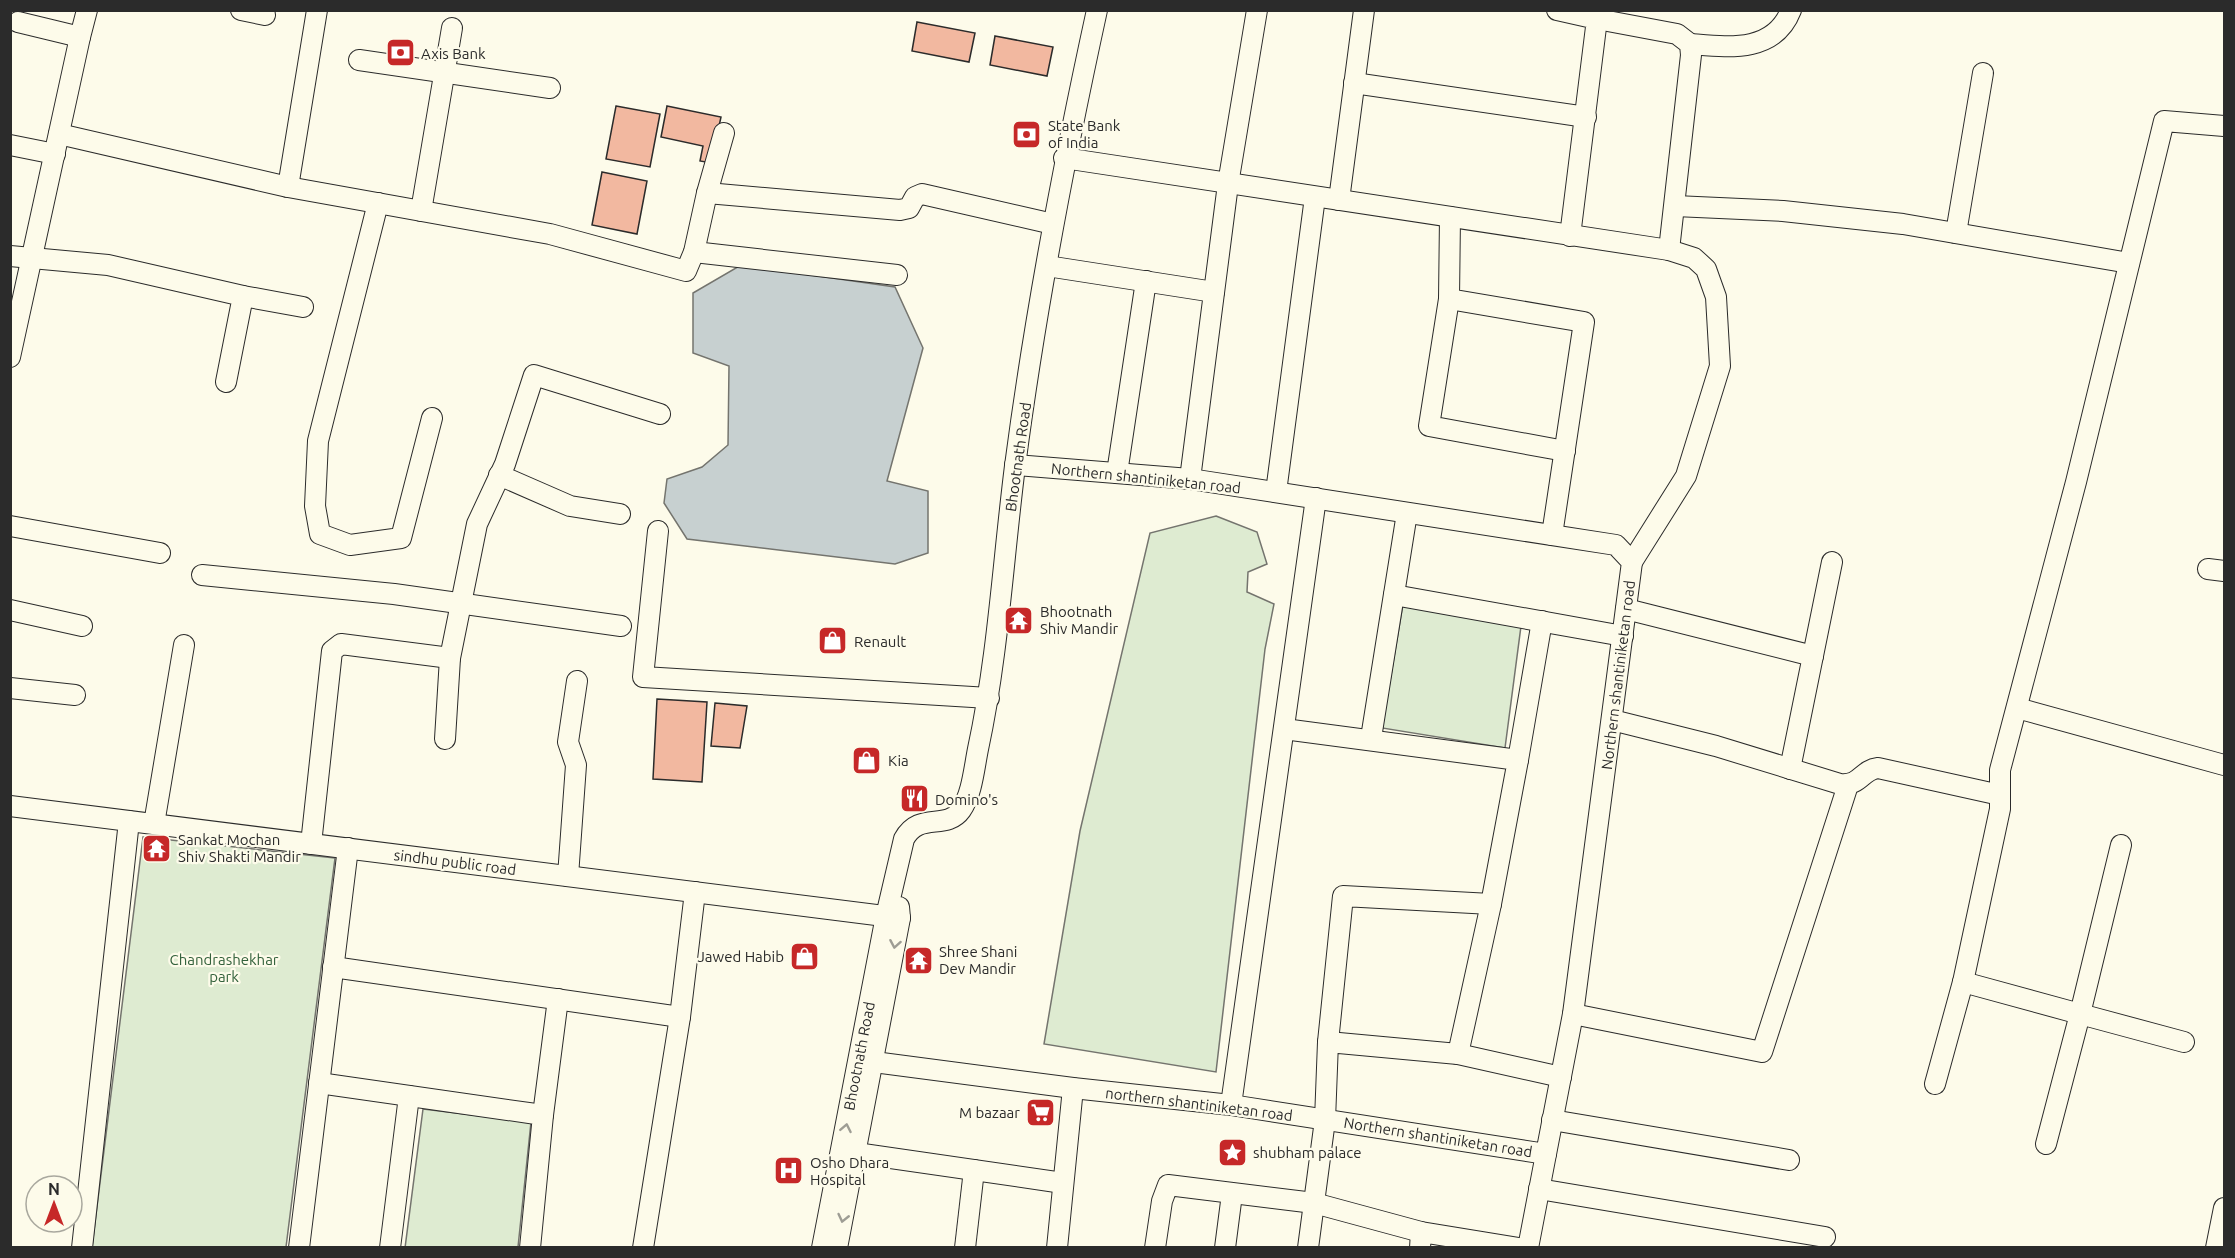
<svg xmlns="http://www.w3.org/2000/svg" width="2235" height="1258" font-family="Ubuntu,sans-serif">
<style>
.green{fill:#deebd1;stroke:#74746e;stroke-width:1.5}
.water{fill:#c7d0d0;stroke:#74746e;stroke-width:1.5}
.building{fill:#f2b8a0;stroke:#2b2b2b;stroke-width:1.5}
.lines{fill:none;stroke-linecap:round;stroke-linejoin:round}
.minor-casing{stroke:#2b2b2b;stroke-width:22}
.minor{stroke:#fdfbea;stroke-width:20}
.oneway{stroke:#9e9d94}
.labels{text-anchor:middle;dominant-baseline:central;stroke-width:4.5;stroke-linejoin:round;paint-order:stroke}
.poi-label{font-size:15px;fill:#2b2b2b;stroke:#fdfbea;text-anchor:start}
.street-label{font-size:15px;fill:#2b2b2b;stroke:#fdfbea}
.park-label{font-size:15px;fill:#34623c;stroke:#fdfbea}
</style>
<rect width="100%" height="100%" fill="#fdfbea"/>
<g class="green">
<path d="M1216,516l41,16 10,32 -19,8 -1,20 27,12 -9,45 -49,423 -172,-28 36,-213 70,-298z"/>
<path d="M1403,604l118,22 -16,122 -123,-20z"/>
<path d="M143,837l192,21 -49,389h-194z"/>
<path d="M423,1109l108,13 -13,125 -113,1z"/>
</g>
<path class="water" d="M741,265l154,22 28,61 -36,133 41,10v62l-33,11 -208,-25 -23,-36 3,-24 35,-12 26,-22 1,-79 -36,-13v-60z"/>
<g class="building">
<path d="M917,22l58,11 -6,29 -57,-11z"/>
<path d="M995,36l58,11 -6,29 -57,-11z"/>
<path d="M616,106l44,8 -10,53 -44,-8z"/>
<path d="M667,106l54,11 -10,46 -11,-2 3,-15 -42,-9z"/>
<path d="M602,172l45,9 -10,53 -45,-9z"/>
<path d="M657,699l50,3 -5,80 -49,-3z"/>
<path d="M715,703l32,3 -7,42 -29,-2z"/>
</g>
<g class="lines">
<defs>
<g id="minor">
<path d="M241,10l24,5"/>
<path d="M1557,10l40,9 -27,217"/>
<path d="M1598,10l-1,9 80,15 13,10 1,11 -22,195"/>
<path d="M80,37l7,-27"/>
<path d="M1690,44c37,3 84,10 101,-34"/>
<path d="M359,60l191,28"/>
<path d="M1354,83l232,34"/>
<path d="M59,134l229,53 262,47 136,37 8,-19 13,-59 17,-60"/>
<path d="M10,145l45,9"/>
<path d="M1064,158l605,92 25,8 12,11 10,28 4,69 -34,110 -54,86"/>
<path d="M288,187l29,-177"/>
<path d="M707,193l193,17 9,-2 6,-11 7,-3 131,30"/>
<path d="M1339,200l25,-190"/>
<path d="M378,203l-60,238 -3,65 5,28 30,11 51,-7 31,-120"/>
<path d="M1675,206l108,5 120,13 226,39"/>
<path d="M421,211l31,-183"/>
<path d="M1450,217l-1,82 135,23 -32,213"/>
<path d="M1956,233l27,-160"/>
<path d="M694,252l203,23"/>
<path d="M10,256l98,9 135,31 -17,86"/>
<path d="M1047,266l167,26"/>
<path d="M243,296l60,11"/>
<path d="M1449,299l-20,127 136,25"/>
<path d="M10,357l70,-320 -62,-15"/>
<path d="M1117,473l29,-192"/>
<path d="M499,475l71,31 50,8"/>
<path d="M1190,479l38,-295 29,-174"/>
<path d="M1276,492l39,-295"/>
<path d="M10,526l150,27"/>
<path d="M658,531l-15,146 346,21"/>
<path d="M2208,569l16,2"/>
<path d="M202,575l192,19 227,32"/>
<path d="M1394,595l229,41"/>
<path d="M1626,609l187,47"/>
<path d="M10,610l72,16"/>
<path d="M10,688l65,7"/>
<path d="M2017,708l207,57"/>
<path d="M1612,720l104,26 124,38c21,2 21,-14 38,-16l122,27"/>
<path d="M1284,729l234,31 -27,144 -33,150 -130,-12 -3,78 -17,128"/>
<path d="M1371,738l36,-225"/>
<path d="M445,739l5,-81 27,-134 28,-60 29,-89 126,39"/>
<path d="M1518,760l24,-139"/>
<path d="M1790,769l42,-207"/>
<path d="M10,806l890,112"/>
<path d="M154,824l30,-179"/>
<path d="M311,844l21,-193 9,-7 109,14"/>
<path d="M568,876l8,-111 -8,-23 9,-61"/>
<path d="M333,967l347,50"/>
<path d="M1963,982l117,32 41,-169"/>
<path d="M1573,1014l189,38 86,-267"/>
<path d="M1328,1042l15,-146 148,8"/>
<path d="M860,1054l14,8 199,26 158,17 315,49 27,-140 59,-452 -16,-17 -426,-66 -175,-14"/>
<path d="M1458,1054l103,23"/>
<path d="M319,1083l224,32 -13,133"/>
<path d="M1935,1084l28,-102 37,-173v-39l76,-288 88,-361 60,5"/>
<path d="M1231,1105l85,-607"/>
<path d="M543,1115l15,-116"/>
<path d="M1552,1120l237,40"/>
<path d="M2046,1144l34,-130 104,28"/>
<path d="M856,1153l207,30"/>
<path d="M1539,1189l286,48"/>
<path d="M82,1248l47,-427"/>
<path d="M299,1248l49,-400"/>
<path d="M390,1248l19,-152"/>
<path d="M643,1248l37,-231 15,-125"/>
<path d="M822,1248l64,-332 18,-77c15,-28 42,-8 57,-29 11,-16 13,-41 17,-61 20,-93 25,-188 37,-283 20,-153 49,-305 82,-456"/>
<path d="M837,1248l63,-330 -1,-11"/>
<path d="M965,1248l9,-78"/>
<path d="M1057,1248l16,-160"/>
<path d="M1155,1248l7,-47 6,-16 146,18 107,29"/>
<path d="M1225,1248l7,-54"/>
<path d="M1420,1248l1,-16 98,16"/>
<path d="M1528,1248l18,-94"/>
<path d="M2216,1248l8,-40"/>
</g>
</defs>
<use href="#minor" class="minor-casing"/>
<use href="#minor" class="minor"/>
</g>
<defs><path id="oneway-chevron" d="M-2-3.5L2.5 0L-2 3.5" fill="none" stroke-width="1.6" stroke-linecap="round" stroke-linejoin="round" transform="scale(1.5)"/></defs>
<g class="oneway">
<use href="#oneway-chevron" transform="translate(895 944) rotate(100)"/>
<use href="#oneway-chevron" transform="translate(846 1128) rotate(-79)"/>
<use href="#oneway-chevron" transform="translate(843 1218) rotate(103)"/>
</g>
<defs>
<symbol id="bank-square" viewBox="-11 -11 22 22"><rect x="-9" y="-9" width="18" height="18" rx="4" fill="#c62828" stroke="#fdfbea"/><path d="M-6-4H6V4H-6ZM0-2.3a2.3 2.3 0 1 0 0 4.6a2.3 2.3 0 1 0 0-4.6Z" fill="#fff"/></symbol>
<symbol id="temple-square" viewBox="-11 -11 22 22"><rect x="-9" y="-9" width="18" height="18" rx="4" fill="#c62828" stroke="#fdfbea"/><path d="M0-6L5-2H3V0L6.5 2.5H4V6H1.5V3h-3V6H-4V2.5H-6.5L-3 0V-2H-5Z" fill="#fff"/></symbol>
<symbol id="shop-square" viewBox="-11 -11 22 22"><rect x="-9" y="-9" width="18" height="18" rx="4" fill="#c62828" stroke="#fdfbea"/><path d="M-5-2.5h2.3a2.7 3.5 0 0 1 5.4 0H5L5.5 6h-11ZM-1.5-2.5h3a1.5 2.3 0 0 0-3 0Z" fill="#fff"/></symbol>
<symbol id="restaurant-square" viewBox="-11 -11 22 22"><rect x="-9" y="-9" width="18" height="18" rx="4" fill="#c62828" stroke="#fdfbea"/><path d="M-5-6h1v4h1v-4h1v4h1v-4h1v5L-1.5 .5V6h-2V.5L-5-1ZM5-6V6H3V1.5H1.5Q1.5-4 5-6Z" fill="#fff"/></symbol>
<symbol id="supermarket-square" viewBox="-11 -11 22 22"><rect x="-9" y="-9" width="18" height="18" rx="4" fill="#c62828" stroke="#fdfbea"/><path d="M-6-5.5h2.5l.6 2H6L4.5 2H-2.5L-4.4-4H-6ZM-1.5 3.2a1.3 1.3 0 1 0 .1 0ZM3 3.2a1.3 1.3 0 1 0 .1 0Z" fill="#fff"/></symbol>
<symbol id="sight-square" viewBox="-11 -11 22 22"><rect x="-9" y="-9" width="18" height="18" rx="4" fill="#c62828" stroke="#fdfbea"/><path d="M0-6L1.8-2.2L6-1.7L2.9 1.2L3.7 5.4L0 3.3L-3.7 5.4L-2.9 1.2L-6-1.7L-1.8-2.2Z" fill="#fff"/></symbol>
<symbol id="hospital-square" viewBox="-11 -11 22 22"><rect x="-9" y="-9" width="18" height="18" rx="4" fill="#c62828" stroke="#fdfbea"/><path d="M-5-5h3v3.5h4V-5h3V5h-3V1.5h-4V5h-3Z" fill="#fff"/></symbol>
</defs>
<g fill-rule="evenodd">
<use href="#bank-square" x="384" y="36" width="33" height="33"/>
<use href="#bank-square" x="1010" y="118" width="33" height="33"/>
<use href="#temple-square" x="1002" y="604" width="33" height="33"/>
<use href="#shop-square" x="816" y="624" width="33" height="33"/>
<use href="#shop-square" x="850" y="744" width="33" height="33"/>
<use href="#restaurant-square" x="898" y="782" width="33" height="33"/>
<use href="#temple-square" x="140" y="832" width="33" height="33"/>
<use href="#shop-square" x="788" y="940" width="33" height="33"/>
<use href="#temple-square" x="902" y="944" width="33" height="33"/>
<use href="#supermarket-square" x="1024" y="1096" width="33" height="33"/>
<use href="#sight-square" x="1216" y="1136" width="33" height="33"/>
<use href="#hospital-square" x="772" y="1154" width="33" height="33"/>
</g>
<g class="labels">
<g class="poi-label">
<text x="421" y="53">Axis Bank</text>
<text x="1048" y="125">State Bank<tspan x="1048" dy="17">of India</tspan></text>
<text x="1040" y="611">Bhootnath<tspan x="1040" dy="17">Shiv Mandir</tspan></text>
<text x="854" y="641">Renault</text>
<text x="888" y="760">Kia</text>
<text x="935" y="799">Domino's</text>
<text x="178" y="839">Sankat Mochan<tspan x="178" dy="17">Shiv Shakti Mandir</tspan></text>
<text x="939" y="951">Shree Shani<tspan x="939" dy="17">Dev Mandir</tspan></text>
<text x="784" y="956" text-anchor="end">Jawed Habib</text>
<text x="1020" y="1112" text-anchor="end">M bazaar</text>
<text x="1253" y="1152">shubham palace</text>
<text x="810" y="1162">Osho Dhara<tspan x="810" dy="17">Hospital</tspan></text>
</g>
<g class="street-label">
<text transform="translate(1018 457) rotate(-82)">Bhootnath Road</text>
<text transform="translate(1146 478) rotate(6)">Northern shantiniketan road</text>
<text transform="translate(1618 675) rotate(-83)">Northern shantiniketan road</text>
<text transform="translate(455 862) rotate(7)">sindhu public road</text>
<text transform="translate(859 1056) rotate(-79)">Bhootnath Road</text>
<text transform="translate(1199 1104) rotate(7)">northern shantiniketan road</text>
<text transform="translate(1438 1137) rotate(9)">Northern shantiniketan road</text>
</g>
<g class="park-label">
<text x="224" y="959">Chandrashekhar<tspan x="224" dy="17">park</tspan></text>
</g>
</g>
<rect width="2235" height="1258" fill="none" stroke="#2b2b2b" stroke-width="24"/>
<g transform="translate(54 1204)"><circle r="28" fill="#fdfbea" stroke="#a9a89e" stroke-width="1.5"/>
<path d="M0-4.5L10 22L0 15L-10 22Z" fill="#c62828"/>
<text y="-9" font-size="16" font-weight="bold" text-anchor="middle" fill="#2b2b2b">N</text>
</g>
</svg>
